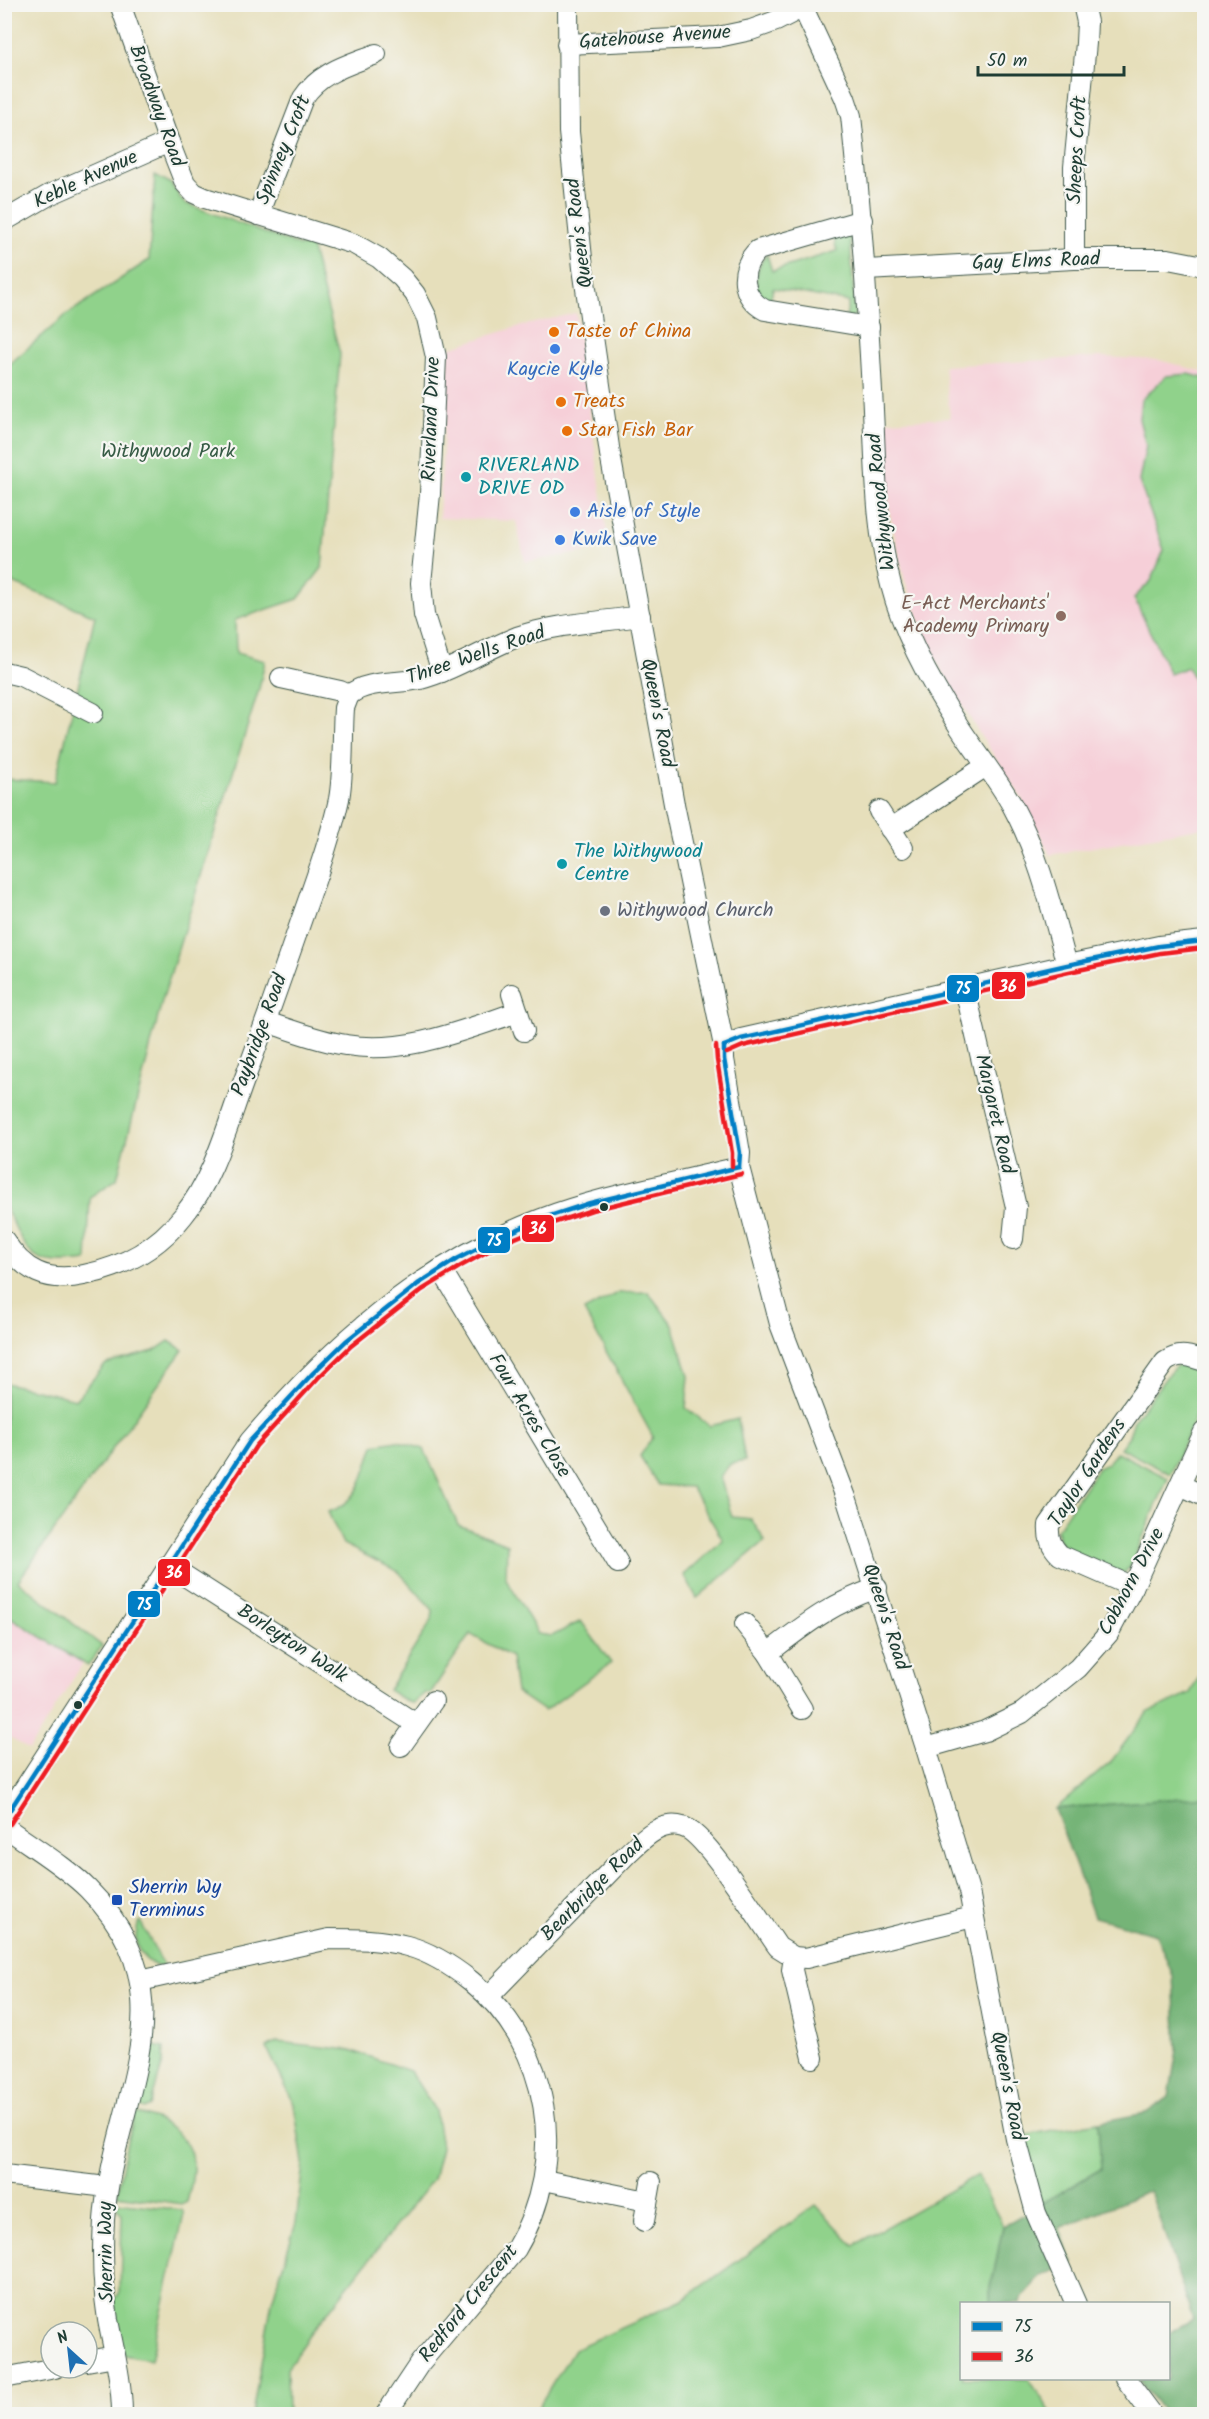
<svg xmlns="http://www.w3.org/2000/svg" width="1209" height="2419" font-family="Kalam,sans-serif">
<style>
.built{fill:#f6cfd8}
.green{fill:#90d28b;stroke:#588860;stroke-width:1.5}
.forest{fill:#74b477;stroke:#4a7856;stroke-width:1.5}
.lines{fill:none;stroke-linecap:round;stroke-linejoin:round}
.minor-casing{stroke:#3d5548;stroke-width:22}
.minor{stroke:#fff;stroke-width:20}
.bus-1-casing{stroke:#f6f6f2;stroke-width:9}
.bus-2-casing{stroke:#f6f6f2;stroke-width:9}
.bus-1{stroke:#007ec5;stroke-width:4.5}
.bus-2{stroke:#ee1d23;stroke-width:4.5}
.food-dot{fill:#e8710a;stroke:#f6f6f2;stroke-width:2}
.shop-dot{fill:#3f7fe0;stroke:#f6f6f2;stroke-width:2}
.culture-dot{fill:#0f9aa8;stroke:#f6f6f2;stroke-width:2}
.education-dot{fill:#8d6e63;stroke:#f6f6f2;stroke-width:2}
.worship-dot{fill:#6b7280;stroke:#f6f6f2;stroke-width:2}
.bus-dot{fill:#1f3d34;stroke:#f6f6f2;stroke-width:2}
.transit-dot{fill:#1a4fb4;stroke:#f6f6f2;stroke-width:2}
.labels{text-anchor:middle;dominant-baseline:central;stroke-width:4.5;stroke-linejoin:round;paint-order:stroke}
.street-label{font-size:20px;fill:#1f3d34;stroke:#f6f6f2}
.food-label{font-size:20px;fill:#c56008;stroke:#f6f6f2;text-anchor:start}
.shop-label{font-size:20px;fill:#366cbe;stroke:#f6f6f2;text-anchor:start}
.park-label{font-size:20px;fill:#365b45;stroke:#f6f6f2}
.culture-label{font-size:20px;fill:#0d838f;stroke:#f6f6f2;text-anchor:start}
.education-label{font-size:20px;fill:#785e54;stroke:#f6f6f2;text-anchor:end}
.worship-label{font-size:20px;fill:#5b616d;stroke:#f6f6f2;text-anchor:start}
.transit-label{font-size:20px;fill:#164399;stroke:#f6f6f2;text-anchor:start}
.line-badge{stroke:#f6f6f2;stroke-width:2}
.badge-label{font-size:16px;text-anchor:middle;font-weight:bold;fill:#fff}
</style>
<rect width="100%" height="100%" fill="#f6f6f2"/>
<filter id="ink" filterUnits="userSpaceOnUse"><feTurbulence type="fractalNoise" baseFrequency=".0167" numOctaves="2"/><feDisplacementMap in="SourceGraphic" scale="12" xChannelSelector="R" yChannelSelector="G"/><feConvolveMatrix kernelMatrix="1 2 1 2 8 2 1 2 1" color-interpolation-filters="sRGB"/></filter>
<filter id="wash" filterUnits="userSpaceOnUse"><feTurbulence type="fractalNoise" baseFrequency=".008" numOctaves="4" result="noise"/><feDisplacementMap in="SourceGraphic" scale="24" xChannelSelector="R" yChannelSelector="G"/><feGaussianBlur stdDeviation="1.35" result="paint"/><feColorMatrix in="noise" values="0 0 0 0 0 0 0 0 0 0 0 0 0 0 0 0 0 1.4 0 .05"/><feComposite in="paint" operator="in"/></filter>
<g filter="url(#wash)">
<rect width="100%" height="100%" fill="#e6dfbb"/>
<g class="built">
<path d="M576,313l33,235 -84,14 -9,-41 -77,-3 10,-170 68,-21z"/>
<path d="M1100,357l59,3 45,12v455l-154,28 -32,-63 -39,-59 -47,-79 -28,-76 -14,-64 -5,-93 65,-3 -6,-52z"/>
<path d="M4,1614l79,49 -54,87 -24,-16z"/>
</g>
<g class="green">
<path d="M155,175l15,8 14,20 116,43h11l29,108 -18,214 -24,31 -63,21 1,33 29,8 -6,28 -97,312 -45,178 -27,18 -3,64c-60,8 -58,-7 -82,-55l-1,-427 51,3 40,-166 -90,-36v-212l61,-53 83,-55z"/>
<path d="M845,234l5,4 5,77 -4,3 -5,-1 3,-15 -76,-14 -3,15c-3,-2 -6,-3 -9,-6 -9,-10 -4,-34 6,-42l5,16 65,-20 -4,-16z"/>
<path d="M1189,374l15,4v326l-16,-37 -18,7 -36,-76 17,-17 13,-31 -25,-69 7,-35 -7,-27 2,-19 25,-24z"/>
<path d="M5,1270c11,37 5,73 0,110z"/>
<path d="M648,1292l25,33 16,51 -3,32 24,18 28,-7 7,42 -15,3 -10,13 12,40 19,2 14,22 -68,57 -13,-23 39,-35 -32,-53 -33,-2 -18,-29 13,-19 -69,-126 34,-18z"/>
<path d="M169,1341l14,9 -165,231 84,65 -14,20 -83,-52v-231l71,16 30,-35 48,-13z"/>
<path d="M1183,1364l21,3v30l-34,77 -50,-26 9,-12 5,-16 33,-44 8,-9z"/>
<path d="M397,1441l27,8 34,76 49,19 -1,34 32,56 14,2 29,-15 30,42 -67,48 -28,-19 -5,-35 -41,-23 -40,60 -5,-1 -12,10 -6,-1 -19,-12 44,-70 1,-10 -34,-38 -56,-28 -15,-32c33,-10 36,-38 46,-67z"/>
<path d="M1117,1452l51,26 -38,89 -7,7 -58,-25 -7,-10 -1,-10 41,-61 9,-4z"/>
<path d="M1204,1669v127l-149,13 55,-46 37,-50 43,-20z"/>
<path d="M140,1921l22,41 1,6c-14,-3 -27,-15 -27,-31 0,-5 2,-9 2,-14z"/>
<path d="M277,2042l73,8 60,21 25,39 6,37 -8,32 -115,145 -31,44 1,46h-36l20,-113 24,-78 7,-60 -9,-59 -27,-56z"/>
<path d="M154,2046l10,2 -1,14 -13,44 -6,3 -6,-3z"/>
<path d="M136,2113c25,5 54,22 57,51 1,13 -3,26 -6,38l-4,2 -66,-9 10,-54z"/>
<path d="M1098,2122l3,47 -61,35 -19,-68z"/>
<path d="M977,2175l26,51 -13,67 1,10 -29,1v74l67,1 23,35h-518l40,-65 109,-49 133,-95 38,40z"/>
<path d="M117,2202l65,8 2,4 -33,146 -27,-5 -11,-53 7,-10 2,-77 -5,-7z"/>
</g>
<path class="forest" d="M1204,1796v618h-39l-27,-35 30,-1 1,-45 24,-14 -43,-128 -91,37 14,35 -31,13 -21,23 -1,4 -29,1 -1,-11 13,-67 98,-57 -3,-47 48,-9 23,-16 8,-47 -4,-74 -17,-42 -62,-17 -39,-108z"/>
</g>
<g filter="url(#ink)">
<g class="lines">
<defs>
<g id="minor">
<path d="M120,4l49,138 16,41 9,10 11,5 149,46 25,14 23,20 13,16 12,24 9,39 -6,137 -9,89 3,32 18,57"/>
<path d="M568,4l1,128 14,136 27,186 64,350 50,242v13l16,94 -1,14 41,157 67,176 79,248 43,143 47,248 20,74 40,91"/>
<path d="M803,8l42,90 6,18c10,92 16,183 21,275 4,64 2,132 19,194 13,51 40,99 69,143 17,26 38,51 53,79 27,50 39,104 54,158"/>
<path d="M567,44l151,-7 33,-7 25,-9 33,-17"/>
<path d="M258,215l45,-117c17,-26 45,-33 73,-44"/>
<path d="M862,220l-104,30c-20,19 -17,48 7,60l104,17"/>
<path d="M4,221l45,-26 120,-53"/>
<path d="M1074,259v-92l12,-124 1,-21 -4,-18"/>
<path d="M866,270l208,-11h94l36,7"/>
<path d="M4,672l17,4 72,37"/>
<path d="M281,678l59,13 9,4c18,-15 48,-11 71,-16 34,-9 64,-29 97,-42 37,-13 84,-15 123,-21"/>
<path d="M879,811l24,37"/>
<path d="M890,829l96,-63"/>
<path d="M965,989l51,218 -3,32"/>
<path d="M512,994l12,37"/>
<path d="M266,1022c26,8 52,19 80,23 59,10 117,-15 172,-33"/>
<path d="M724,1046l17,-7 326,-74 92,-19 45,-5"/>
<path d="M4,1240c19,31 43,43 80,35 40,-8 73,-26 99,-59 32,-39 45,-94 63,-141 19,-51 37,-102 55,-154 14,-40 29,-80 38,-122 5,-27 3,-62 5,-91l5,-13"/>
<path d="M441,1269l177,294"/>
<path d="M1180,1485l24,11"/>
<path d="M168,1565l248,159"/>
<path d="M1133,1587l-73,-32c-9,-9 -12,-17 -11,-30l116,-163c15,-10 23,-6 39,-1"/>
<path d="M745,1624l23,29 34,56"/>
<path d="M768,1653c38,-29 62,-49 109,-65"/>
<path d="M401,1746l32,-45"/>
<path d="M926,1748l59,-17 37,-18 56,-45 30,-34 25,-47 71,-155"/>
<path d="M4,1820l246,-379c80,-95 173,-177 291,-222 64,-24 132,-35 198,-52"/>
<path d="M4,1826c28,21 60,39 84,63 107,107 25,209 16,331 -2,33 -1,68 4,100 6,32 14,62 14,94"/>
<path d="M794,1957l-2,13 21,88"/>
<path d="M140,1981l189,-42c26,0 53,0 78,7 23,6 45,20 64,35 80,65 98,180 45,268l-96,114 -34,51"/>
<path d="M489,1996l138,-142c15,-14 32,-34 56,-27 23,6 78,96 95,120l16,10 12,1 167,-41"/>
<path d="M4,2175l103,12"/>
<path d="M544,2180l103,21"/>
<path d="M644,2221l7,-39"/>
<path d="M87,2361l28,-5"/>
<path d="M4,2378l51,-10"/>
<path d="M1125,2378l27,36"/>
</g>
</defs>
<use href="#minor" class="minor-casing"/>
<use href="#minor" class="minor"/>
<defs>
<g id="bus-1">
<path d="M724,1046l17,-7 326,-74 92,-19 45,-5"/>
<path d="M724,1046v13l16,94 -1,14"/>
<path d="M4,1819l246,-378 63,-68 33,-32 72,-57 39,-25 41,-21 43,-19 49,-16 149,-36"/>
</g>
<g id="bus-2">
<path d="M716,1046l1,14 15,93v13"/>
<path d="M727,1053l16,-7 326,-74 91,-19 44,-5"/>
<path d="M10,1824l246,-378 62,-68 33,-32 71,-56 39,-24 40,-22 43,-18 48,-16 149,-36"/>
</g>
</defs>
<use href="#bus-1" class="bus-1-casing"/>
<use href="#bus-2" class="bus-2-casing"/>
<use href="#bus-1" class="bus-1"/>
<use href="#bus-2" class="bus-2"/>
</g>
</g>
<g class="food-dot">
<circle cx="554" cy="332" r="6"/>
<circle cx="561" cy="402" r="6"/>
<circle cx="567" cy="431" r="6"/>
</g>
<g class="shop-dot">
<circle cx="555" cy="349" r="6"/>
<circle cx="575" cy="512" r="6"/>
<circle cx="560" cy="540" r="6"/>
</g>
<g class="culture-dot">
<circle cx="466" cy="477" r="6"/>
<circle cx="562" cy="864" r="6"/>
</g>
<circle class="education-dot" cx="1061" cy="616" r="6"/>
<circle class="worship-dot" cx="605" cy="911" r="6"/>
<g class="bus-dot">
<circle cx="604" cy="1207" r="5"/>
<circle cx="78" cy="1705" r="5"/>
</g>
<rect class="transit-dot" x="111" y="1894" width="12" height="12" rx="3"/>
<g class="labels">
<g class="street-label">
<text transform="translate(655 38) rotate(-4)">Gatehouse Avenue</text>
<text transform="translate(156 106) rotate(70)">Broadway Road</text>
<text transform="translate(284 150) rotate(-68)">Spinney Croft</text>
<text transform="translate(1078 150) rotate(-87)">Sheeps Croft</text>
<text transform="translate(86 180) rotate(-25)">Keble Avenue</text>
<text transform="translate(580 233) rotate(-97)">Queen's Road</text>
<text transform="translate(1036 262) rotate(-2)">Gay Elms Road</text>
<text transform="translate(432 419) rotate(-88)">Riverland Drive</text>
<text transform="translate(882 502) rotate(-96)">Withywood Road</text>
<text transform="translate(476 656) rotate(-19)">Three Wells Road</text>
<text transform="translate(657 713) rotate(79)">Queen's Road</text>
<text transform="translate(260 1035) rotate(-70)">Paybridge Road</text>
<text transform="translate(994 1114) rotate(77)">Margaret Road</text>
<text transform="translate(529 1416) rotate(59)">Four Acres Close</text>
<text transform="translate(1088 1473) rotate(-57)">Taylor Gardens</text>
<text transform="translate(1132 1582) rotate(-62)">Cobhorn Drive</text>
<text transform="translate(885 1617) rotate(72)">Queen's Road</text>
<text transform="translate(292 1644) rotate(33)">Borleyton Walk</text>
<text transform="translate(593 1890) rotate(-45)">Bearbridge Road</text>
<text transform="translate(1007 2086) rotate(79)">Queen's Road</text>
<text transform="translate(107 2252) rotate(-91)">Sherrin Way</text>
<text transform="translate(469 2304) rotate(-51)">Redford Crescent</text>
</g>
<g class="food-label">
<text x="566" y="332">Taste of China</text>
<text x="573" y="402">Treats</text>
<text x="579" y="431">Star Fish Bar</text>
</g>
<g class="shop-label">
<text x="555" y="370" text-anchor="middle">Kaycie Kyle</text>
<text x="587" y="512">Aisle of Style</text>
<text x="572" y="540">Kwik Save</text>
</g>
<g class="park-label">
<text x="168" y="452">Withywood Park</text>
</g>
<g class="culture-label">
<text x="478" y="466">RIVERLAND<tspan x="478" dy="23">DRIVE OD</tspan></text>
<text x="574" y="852">The Withywood<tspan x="574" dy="23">Centre</tspan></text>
</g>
<g class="education-label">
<text x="1049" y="604">E-Act Merchants'<tspan x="1049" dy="23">Academy Primary</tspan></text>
</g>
<g class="worship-label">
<text x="617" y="911">Withywood Church</text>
</g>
<g class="transit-label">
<text x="129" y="1888">Sherrin Wy<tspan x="129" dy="23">Terminus</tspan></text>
</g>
</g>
<g class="line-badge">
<rect x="991" y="971" width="35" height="29" rx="6" fill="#ee1d23"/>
<rect x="946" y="974" width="34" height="29" rx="6" fill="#007ec5"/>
<rect x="521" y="1214" width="34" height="29" rx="6" fill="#ee1d23"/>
<rect x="477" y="1226" width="34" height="28" rx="6" fill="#007ec5"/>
<rect x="157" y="1558" width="34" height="29" rx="6" fill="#ee1d23"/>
<rect x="127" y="1590" width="34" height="28" rx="6" fill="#007ec5"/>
</g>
<g class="badge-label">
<text x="1008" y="992">36</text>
<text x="963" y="994">75</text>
<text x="538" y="1234">36</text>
<text x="494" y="1246">75</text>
<text x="174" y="1578">36</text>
<text x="144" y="1610">75</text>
</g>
<rect width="1209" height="2419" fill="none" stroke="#f6f6f2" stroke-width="24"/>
<rect x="960" y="2302" width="210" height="78" fill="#f6f6f2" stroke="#a0aca6" stroke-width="1.5"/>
<rect x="972" y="2322" width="30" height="9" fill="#007ec5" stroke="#a0aca6" stroke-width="1.5"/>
<text x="1014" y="2332" font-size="18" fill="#1f3d34">75</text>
<rect x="972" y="2352" width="30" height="9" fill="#ee1d23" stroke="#a0aca6" stroke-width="1.5"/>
<text x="1014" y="2362" font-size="18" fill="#1f3d34">36</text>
<g transform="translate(69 2350) rotate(333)"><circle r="28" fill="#f6f6f2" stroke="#a0aca6" stroke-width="1.5"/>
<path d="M0-4.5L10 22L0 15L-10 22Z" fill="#1f6fb2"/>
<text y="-9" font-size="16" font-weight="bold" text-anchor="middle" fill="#1f3d34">N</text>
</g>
<path d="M978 66v9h146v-9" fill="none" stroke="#1f3d34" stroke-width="3"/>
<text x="987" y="66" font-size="18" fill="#1f3d34" stroke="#f6f6f2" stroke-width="4.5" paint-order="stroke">50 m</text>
</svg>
